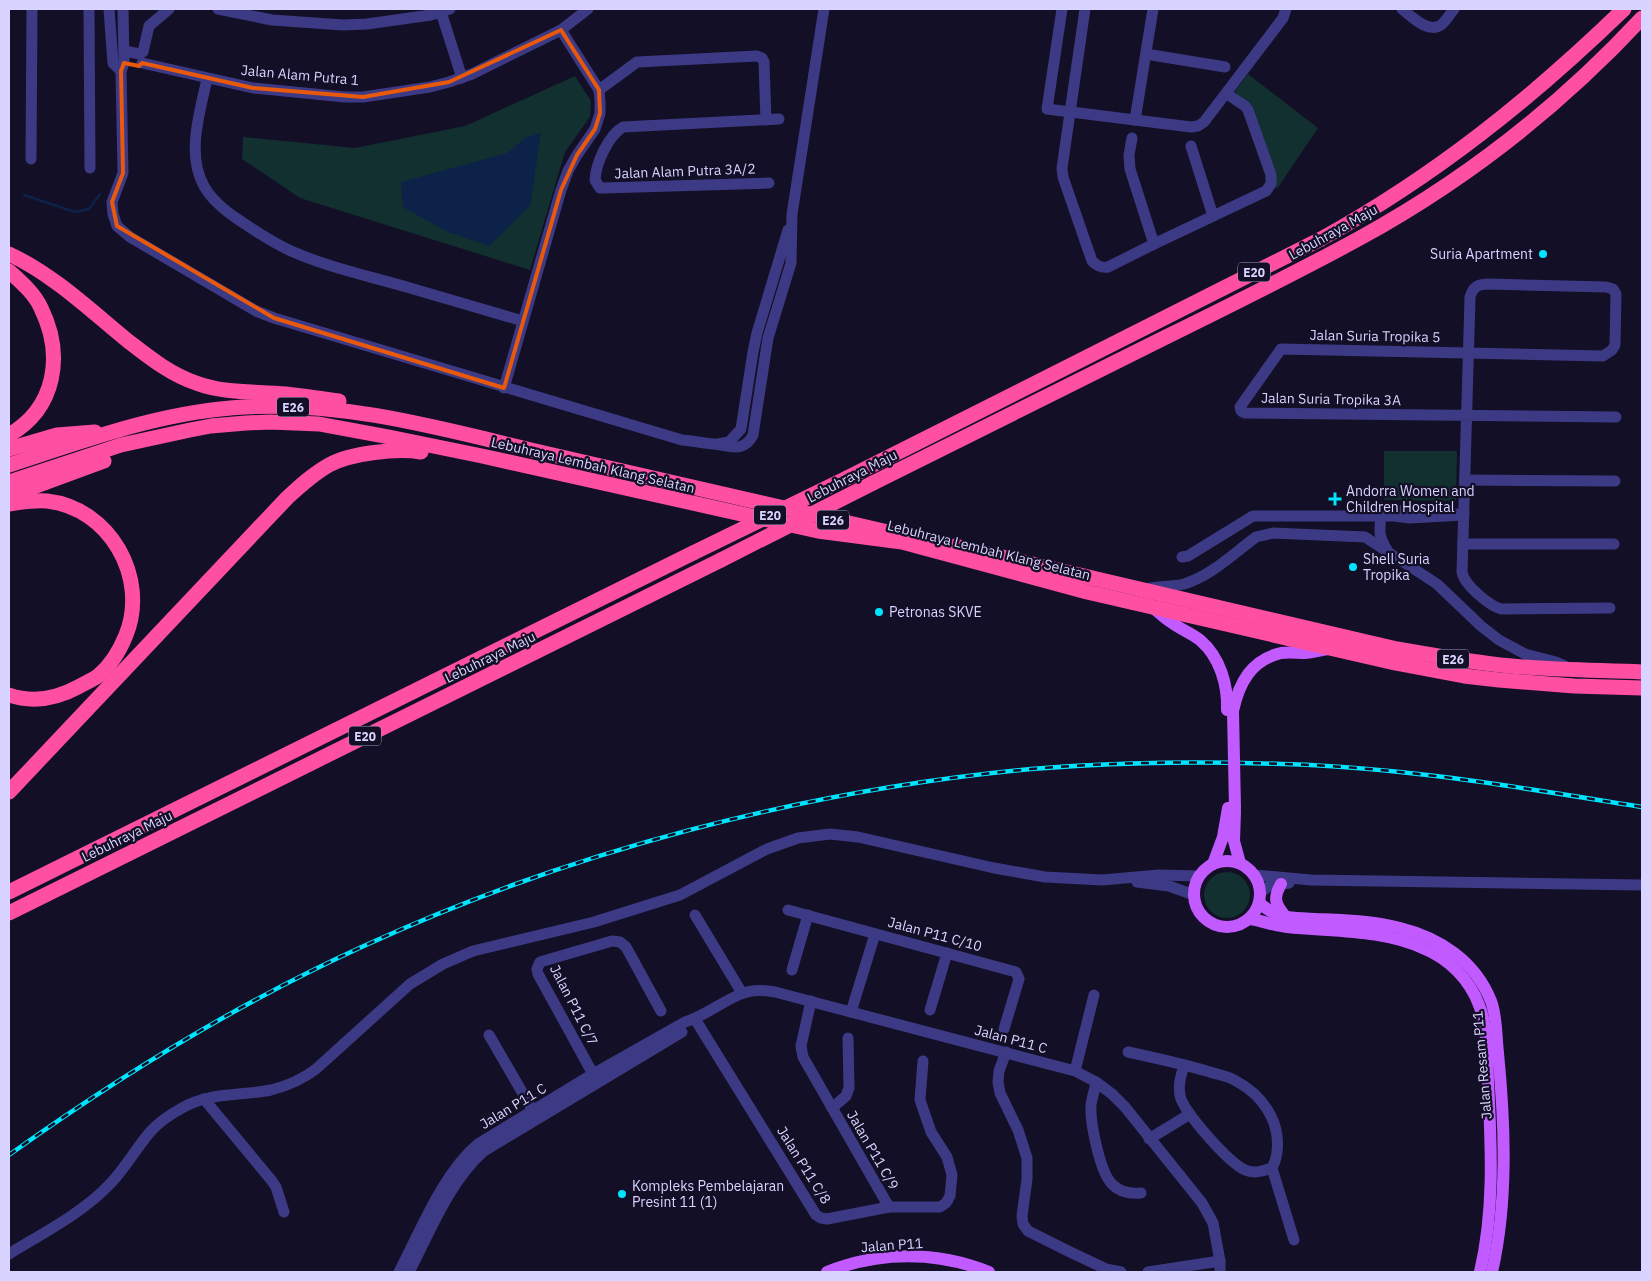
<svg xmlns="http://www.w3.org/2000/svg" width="1651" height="1281" font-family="'IBM Plex Sans',sans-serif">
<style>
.green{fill:#12302f}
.water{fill:#0c2248}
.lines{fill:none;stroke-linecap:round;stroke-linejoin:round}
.stream{stroke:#0c2248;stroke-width:2.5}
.minor{stroke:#3d3a85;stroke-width:11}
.major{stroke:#c25bff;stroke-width:12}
.highway{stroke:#ff4fa3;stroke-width:15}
.rail-casing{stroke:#00e5ff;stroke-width:4.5}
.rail{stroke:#130f26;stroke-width:2.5;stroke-dasharray:8;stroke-linecap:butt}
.major-bridge{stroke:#c25bff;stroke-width:12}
.highway-bridge{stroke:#ff4fa3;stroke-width:15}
.marked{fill:none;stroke:#e8590c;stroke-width:4;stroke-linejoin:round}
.poi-dot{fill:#00e5ff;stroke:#130f26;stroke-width:2}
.labels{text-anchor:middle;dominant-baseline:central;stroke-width:4.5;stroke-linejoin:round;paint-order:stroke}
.shield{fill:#130f26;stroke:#9e99be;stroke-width:1}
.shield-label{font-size:12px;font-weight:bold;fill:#d9d4ff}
.street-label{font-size:14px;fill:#d9d4ff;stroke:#130f26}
.poi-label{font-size:14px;fill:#d9d4ff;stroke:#130f26;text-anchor:start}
</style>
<rect width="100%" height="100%" fill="#130f26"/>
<g class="green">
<path d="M1248,74l70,54 -41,61 -27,-84 -12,-8 -3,-6z"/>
<path d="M575,76l16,25 -1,16 -25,35 -35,118 -230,-72 -58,-39 1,-22 112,11 110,-22z"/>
<path d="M1384,451h73l-1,50 -72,-1z"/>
<circle cx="1227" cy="895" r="23"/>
</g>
<path class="water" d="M541,133l-11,73 -41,40 -41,-14 -45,-25 -2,-25 106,-29 18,-15z"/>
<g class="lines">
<path class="stream" d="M24,195l51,17 14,-3 11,-15"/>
<g class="minor">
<path d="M89,9l1,159"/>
<path d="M109,9l4,54 8,8"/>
<path d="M123,9l1,54 -3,8 2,102 -11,29 1,12 4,12 13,11 126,74 18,7 408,122c11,1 21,3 32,4 16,2 30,9 39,-9l15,-97 23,-75 1,-49 32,-205"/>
<path d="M218,9l54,11 71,5 24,-1 64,-9 19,-6"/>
<path d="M1062,9l-15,100 144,18 7,-1 6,-4 79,-104 3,-9"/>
<path d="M1085,9l-23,159 1,9 29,84c5,5 9,7 16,6l46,-23 112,-53 5,-7v-9l-23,-65 -3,-4 -18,-12"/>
<path d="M1402,9c9,7 26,25 39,16 5,-4 9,-11 13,-16"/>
<path d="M441,12l21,66"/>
<path d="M124,51l16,3 3,-2 6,-26 20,-17"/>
<path d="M1146,54l79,13"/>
<path d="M142,63l111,25 92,9h18l67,-10 19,-5 23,-8 89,-44 27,-21"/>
<path d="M207,79c-7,33 -21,75 -3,107 8,15 24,27 38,36 16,11 32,21 49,29 36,16 81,26 119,37 38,11 75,22 113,33"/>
<path d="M599,90l38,-28 120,-6 5,2 2,4 2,58"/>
<path d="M1135,120l18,-111"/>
<path d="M1132,138l-3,17 1,14 24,75"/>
<path d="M1191,146l22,70"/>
<path d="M31,159l1,-150"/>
<path d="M769,183l-165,5h-4l-5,-8c1,-17 13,-44 28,-53l156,-8"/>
<path d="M504,388l57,-198 7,-19 9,-16 18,-26 5,-16v-12l-1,-11 -38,-60"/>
<path d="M718,444l11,-2 12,-13 12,-77 4,-19 31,-103"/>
<path d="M1465,480l150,1"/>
<path d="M1409,509l55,6 -55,3 -14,-2h-14z"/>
<path d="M1463,544h151"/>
<path d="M1182,557l6,-1 65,-40h128c-2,16 -2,21 6,34"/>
<path d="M1145,589c13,-3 26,-2 39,-5 27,-8 49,-30 72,-47l17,-4 92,4 72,47 44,42 18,14 26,14 31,8 11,5"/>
<path d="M1610,608l-109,1c-11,-3 -37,-24 -39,-37 3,-91 6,-183 8,-275 3,-10 8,-13 18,-13l118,3 7,2 3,5 -1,51 -3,5 -9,6 -322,-7 -41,58 1,4 4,2 371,4"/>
<path d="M1255,875l56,5 331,5"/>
<path d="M1137,882l32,4 25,9"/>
<path d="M1261,892l8,-6 20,-3"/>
<path d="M788,910l228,62 3,7 -15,50"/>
<path d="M695,915l47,78"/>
<path d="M792,970l16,-55"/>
<path d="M811,1001l-10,45 2,11 86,150"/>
<path d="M930,1010l17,-57"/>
<path d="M851,1012l24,-78"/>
<path d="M695,1019l121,196 5,3 6,1 62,-12h51l6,-4 4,-7 2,-21 -5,-18 -16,-25 -11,-32 3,-39"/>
<path d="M489,1035l44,76"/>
<path d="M1006,1052l-7,19 -1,11 2,11 18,37 9,28v21l-5,37 1,8 5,7 38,19 40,19 15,3"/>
<path d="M1128,1052c28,6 55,12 82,20 9,3 19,4 26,9 17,9 31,24 38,42 5,15 5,32 -2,45 -9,3 -18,6 -27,2 -17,-8 -57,-54 -64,-71 -4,-12 0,-23 3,-34"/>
<path d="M1075,1071l19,-76"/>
<path d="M593,1074l-55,-100 -1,-5 3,-7 72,-21 8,1 6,5 35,64"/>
<path d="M1096,1082c-1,8 -4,15 -5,23 -1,17 9,69 22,80 8,8 18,9 28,8"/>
<path d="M204,1099l68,82 4,6 8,25"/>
<path d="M832,1108l14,-12 3,-8 -1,-50"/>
<path d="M1149,1139l41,-25"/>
<path d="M1272,1168l22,72"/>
<path d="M9,1254c34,-21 72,-40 100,-69 16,-16 27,-37 42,-54 9,-10 20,-17 31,-23 27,-16 59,-12 89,-18 16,-4 32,-11 45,-21l94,-85 33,-20 30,-13 121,-29 86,-27 87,-46 31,-11 32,-4 28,3 136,31 51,9 57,3 57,-5 40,1"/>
<path d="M399,1272c21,-40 44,-99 79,-128l115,-70 92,-52c20,-6 36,-20 56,-28 11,-5 23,-4 34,-2l300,79 21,11 16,12 13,13 77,96 11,20 7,38v11"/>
<path d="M409,1272c21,-40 40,-90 75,-121l198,-119"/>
<path d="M1148,1272l72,-11"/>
</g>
<g class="major">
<path d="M1153,608c6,4 11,10 18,14 9,7 20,11 29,18 20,17 28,45 27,70"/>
<path d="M1233,711c6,-28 18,-51 48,-58 8,-1 16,0 24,0 7,0 16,-3 23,-4"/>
<path d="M1235,811l-1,30 6,22"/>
<circle cx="1227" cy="894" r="33"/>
<path d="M1213,864l10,-27 5,-29"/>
<path d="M1281,884c-8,14 -6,20 4,32"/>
<path d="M1260,904c5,3 10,8 16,10 12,5 28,4 41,5 28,1 56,2 83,9 40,10 75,33 91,73 6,16 5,35 7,52 7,71 10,149 -6,219"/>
<path d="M1250,919c13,2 25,7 37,8 46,5 95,2 138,22 24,10 45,31 54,56 8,19 8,53 9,75 3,64 7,129 -8,192"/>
<path d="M827,1272c52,-21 110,-21 162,0"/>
</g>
<g class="highway">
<path d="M9,254c45,21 81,56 119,87 22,17 42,33 68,42 29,11 60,8 90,11 18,2 36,5 53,7"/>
<path d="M9,271c12,11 25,22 32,37 23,47 15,100 -32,127"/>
<path d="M9,449l48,-14 38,-3"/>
<path d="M9,465c77,-25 154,-54 236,-58 102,-6 201,23 299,46 114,27 229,53 344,79"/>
<path d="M847,478l474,-239c114,-63 210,-140 303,-230"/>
<path d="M9,482l112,-37 69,-15 21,-4 35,-3 24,-1 49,2 70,13 93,19 336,75 84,11 185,50 308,71 69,13 35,4 75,6 68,2"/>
<path d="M873,483c98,-49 195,-97 293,-146 65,-32 130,-64 194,-99 104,-57 201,-133 282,-220"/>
<path d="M9,496l95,-35"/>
<path d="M9,504c12,-2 25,-4 38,-3 63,7 102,77 79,134 -6,15 -16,31 -28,41 -6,4 -13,7 -20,11 -22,12 -45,16 -69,8"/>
<path d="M955,546l442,103c34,6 69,12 103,16 47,5 95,5 142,7"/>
<path d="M9,792l278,-294c13,-12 26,-24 42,-33 22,-12 68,-17 92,-13"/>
<path d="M9,892l684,-339"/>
<path d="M9,913l712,-353"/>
</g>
<defs>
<path id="rail" d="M9,1155c112,-80 231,-153 357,-210 205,-94 440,-155 665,-176 83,-7 168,-8 251,-5 121,3 241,24 360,43"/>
</defs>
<use href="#rail" class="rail-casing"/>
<use href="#rail" class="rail"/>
<path class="major-bridge" d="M1233,711l2,97"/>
<g class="highway-bridge">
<path d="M693,553l154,-75"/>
<path d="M721,560l152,-77"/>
</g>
</g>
<path class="marked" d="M561,30l38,60 1,23 -5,16 -18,26 -16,35 -57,198 -230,-70 -157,-92 -5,-24 11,-29 -2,-102 3,-8 15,3 3,-3 111,25 110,9 86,-15z"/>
<g class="poi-dot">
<circle cx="1543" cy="254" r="5"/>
<path d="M1332.5 491.5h5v5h5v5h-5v5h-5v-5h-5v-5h5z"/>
<circle cx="1353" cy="567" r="5"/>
<circle cx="879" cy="612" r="5"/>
<circle cx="622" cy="1194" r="5"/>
</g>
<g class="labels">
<g class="shield">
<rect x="1238" y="262.5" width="32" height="19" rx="4"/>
<rect x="277" y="397.5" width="32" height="19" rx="4"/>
<rect x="754" y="505.5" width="32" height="19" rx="4"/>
<rect x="817" y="510.5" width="32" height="19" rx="4"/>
<rect x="1437" y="649.5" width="32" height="19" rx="4"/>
<rect x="349" y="726.5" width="32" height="19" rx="4"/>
</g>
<g class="shield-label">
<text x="1254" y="272">E20</text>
<text x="293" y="407">E26</text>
<text x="770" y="515">E20</text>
<text x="833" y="520">E26</text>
<text x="1453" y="659">E26</text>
<text x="365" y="736">E20</text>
</g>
<g class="street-label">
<text transform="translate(300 75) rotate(5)">Jalan Alam Putra 1</text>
<text transform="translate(685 171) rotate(-2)">Jalan Alam Putra 3A/2</text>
<text transform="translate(1333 232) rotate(-29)">Lebuhraya Maju</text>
<text transform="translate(1375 336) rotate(1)">Jalan Suria Tropika 5</text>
<text transform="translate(1331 399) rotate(1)">Jalan Suria Tropika 3A</text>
<text transform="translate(593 465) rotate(13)">Lebuhraya Lembah Klang Selatan</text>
<text transform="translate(852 476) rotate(-27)">Lebuhraya Maju</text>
<text transform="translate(989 550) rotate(14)">Lebuhraya Lembah Klang Selatan</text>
<text transform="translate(490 657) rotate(-26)">Lebuhraya Maju</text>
<text transform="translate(127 836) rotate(-26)">Lebuhraya Maju</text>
<text transform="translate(935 934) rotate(15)">Jalan P11 C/10</text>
<text transform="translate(574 1005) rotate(63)">Jalan P11 C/7</text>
<text transform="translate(1011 1039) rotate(15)">Jalan P11 C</text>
<text transform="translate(1482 1065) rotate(-95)">Jalan Resam P11</text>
<text transform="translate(513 1106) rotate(-31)">Jalan P11 C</text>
<text transform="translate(873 1150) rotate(60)">Jalan P11 C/9</text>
<text transform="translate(804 1165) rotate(58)">Jalan P11 C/8</text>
<text transform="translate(892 1245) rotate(-4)">Jalan P11</text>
</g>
<g class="poi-label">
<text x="1533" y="254" text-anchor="end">Suria Apartment</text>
<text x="1346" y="491">Andorra Women and<tspan x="1346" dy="16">Children Hospital</tspan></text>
<text x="1363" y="559">Shell Suria<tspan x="1363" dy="16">Tropika</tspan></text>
<text x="889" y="612">Petronas SKVE</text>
<text x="632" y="1186">Kompleks Pembelajaran<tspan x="632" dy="16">Presint 11 (1)</tspan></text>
</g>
</g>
<rect width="1651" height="1281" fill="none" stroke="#d9d4ff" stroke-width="20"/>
</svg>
